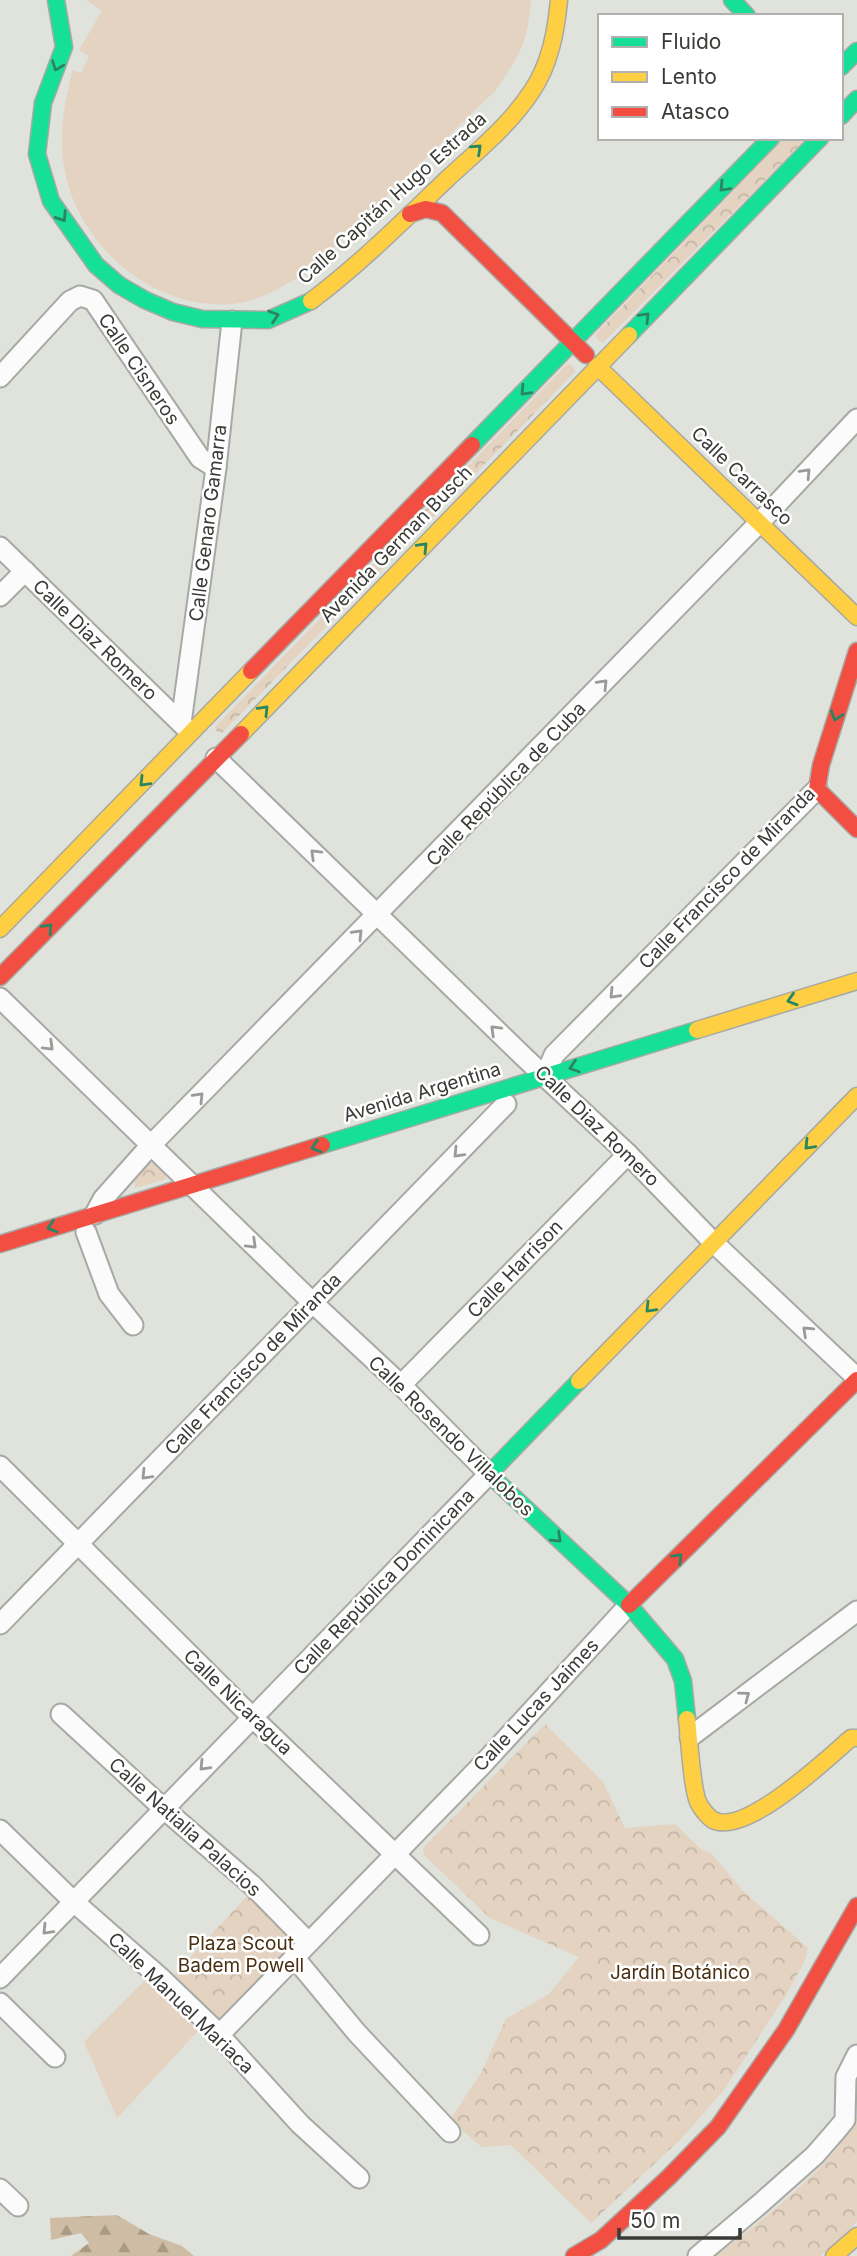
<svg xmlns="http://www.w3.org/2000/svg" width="857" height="2256" font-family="Inter,sans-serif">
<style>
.grass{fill:#e3d3c0}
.forest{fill:url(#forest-firs)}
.park{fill:url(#park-crowns)}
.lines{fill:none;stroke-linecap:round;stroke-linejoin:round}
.street-casing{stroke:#a7a9a4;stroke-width:23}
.fast-casing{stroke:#a7a9a4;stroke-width:19}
.slow-casing{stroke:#a7a9a4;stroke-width:19}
.jam-casing{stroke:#a7a9a4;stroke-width:19}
.street{stroke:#fafbfa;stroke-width:19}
.fast{stroke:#16e098;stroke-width:16}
.slow{stroke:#ffcf43;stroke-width:16}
.jam{stroke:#f24e42;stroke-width:16}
.oneway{stroke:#2a8563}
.oneway2{stroke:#9a9b98}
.labels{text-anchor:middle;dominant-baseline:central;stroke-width:5;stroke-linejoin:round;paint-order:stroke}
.street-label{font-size:19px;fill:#3a3b37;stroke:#fff}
.park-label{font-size:19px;fill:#492f11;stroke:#fff}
</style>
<defs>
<pattern id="forest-firs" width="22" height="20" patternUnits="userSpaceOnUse" patternTransform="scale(1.75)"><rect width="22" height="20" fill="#cfbca4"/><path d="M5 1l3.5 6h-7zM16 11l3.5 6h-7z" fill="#a99a86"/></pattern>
<pattern id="park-crowns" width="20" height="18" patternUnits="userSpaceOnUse" patternTransform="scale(1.75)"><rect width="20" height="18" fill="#e3d3c0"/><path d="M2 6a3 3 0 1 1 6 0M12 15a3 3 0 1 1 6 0" fill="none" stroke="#c4b6a6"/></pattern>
</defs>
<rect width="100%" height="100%" fill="#e0e2dc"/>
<g class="grass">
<path d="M86,0h445c-3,43 -12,57 -36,91l-185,179c-23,14 -49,31 -77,34 -83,7 -161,-63 -170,-145 -4,-31 3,-59 9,-89l9,3 8,-17 -10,-6 23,-39z"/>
<path d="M145,1980l53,51 -81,87 -33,-76z"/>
</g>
<path class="forest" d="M117,2215l32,19 33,12 12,10h-123l18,-13 -8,-10 -30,7 -1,-22z"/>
<g class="park">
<path d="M784,138h23l-204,205 -5,-3 -3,-5z"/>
<path d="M567,364l6,2 2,6 -353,361 -5,-1 -2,-5z"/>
<path d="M152,1163h5l9,9v7l-31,9v-11l11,-12z"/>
<path d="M545,1724l58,58 22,46 50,-4 27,26 8,2 33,39 65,57 -3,12 -19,35 -62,95 -43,49 -90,84 -80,-78 -29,2 -32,-27 31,-47 25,-54 43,-25 30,-37 -89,-39 -66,-63 -1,-7z"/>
<path d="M248,1895l50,47 -76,82 -51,-46z"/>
<path d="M857,2116v105l-10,12 -27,23h-104c40,-31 124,-95 141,-140z"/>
</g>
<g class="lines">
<defs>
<g id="street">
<path d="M0,377l70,-76 10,-5 13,4 107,158 16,10"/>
<path d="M0,547l187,182"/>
<path d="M0,596l25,-25"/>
<path d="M181,723l35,-255 16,-147"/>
<path d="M216,758l309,300 103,96 86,89 143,135"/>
<path d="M0,998l313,305 88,82 88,89 -489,504"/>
<path d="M545,1076l9,-21 263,-266"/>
<path d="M95,1214l8,-15 48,-54 608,-622 98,-104"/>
<path d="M86,1232l23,62 24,31"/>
<path d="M401,1385l227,-231"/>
<path d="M0,1466l252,251 227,218"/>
<path d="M0,1624l506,-520"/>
<path d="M61,1714l102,94 89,77 56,57"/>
<path d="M690,1737l167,-126"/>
<path d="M0,1830l74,72 89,78 49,47 88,97 59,54"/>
<path d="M294,1957l63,76 93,99"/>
<path d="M0,2003l55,54"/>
<path d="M220,2034l262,-269 147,-160"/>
<path d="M0,2189l18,17"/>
<path d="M698,2256l63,-53 54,-48 20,-23 10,-12 1,-43 11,-22"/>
</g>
<g id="fast">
<path d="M56,0l8,47 -21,56 -6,51 14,47 45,64 23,20 26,15 28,12 29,7 66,1 43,-19"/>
<path d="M732,0l15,16"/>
<path d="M841,67l16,-16"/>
<path d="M841,116l16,-17"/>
<path d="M629,335l191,-197"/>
<path d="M472,445l299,-307"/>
<path d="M322,1145l375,-115"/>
<path d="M579,1381l-90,93 140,131 46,54 8,22 4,38"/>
</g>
<g id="slow">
<path d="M311,301c48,-36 92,-80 135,-121 30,-28 63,-54 86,-89 18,-27 24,-59 27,-91"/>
<path d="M597,366l260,251"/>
<path d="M241,734l388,-399"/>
<path d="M0,929l251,-258"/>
<path d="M697,1030l160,-49"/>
<path d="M579,1381l278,-285"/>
<path d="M687,1719c2,17 5,73 12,85 3,5 8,12 14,16 32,17 114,-61 138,-82h6"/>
<path d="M834,2256l23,-20"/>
</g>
<g id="jam">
<path d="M410,214l16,-5 16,4 144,142"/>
<path d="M857,651l-36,114 -4,24 40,40"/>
<path d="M251,671l221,-226"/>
<path d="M0,977l241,-243"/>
<path d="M0,1244l322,-99"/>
<path d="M629,1605l228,-225"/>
<path d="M574,2256l27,-16 68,-63 49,-50 68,-97 71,-124"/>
</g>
</defs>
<use href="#street" class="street-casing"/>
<use href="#fast" class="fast-casing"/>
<use href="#slow" class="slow-casing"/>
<use href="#jam" class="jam-casing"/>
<use href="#street" class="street"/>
<use href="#fast" class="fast"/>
<use href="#slow" class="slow"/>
<use href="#jam" class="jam"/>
</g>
<defs><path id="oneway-chevron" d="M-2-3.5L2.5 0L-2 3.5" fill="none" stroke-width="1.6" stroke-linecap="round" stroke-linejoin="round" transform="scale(1.75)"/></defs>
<g class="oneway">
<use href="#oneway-chevron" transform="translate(57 66) rotate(111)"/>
<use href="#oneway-chevron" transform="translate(477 149) rotate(-43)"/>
<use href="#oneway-chevron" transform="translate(724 187) rotate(134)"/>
<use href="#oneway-chevron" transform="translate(62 217) rotate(57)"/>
<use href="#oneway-chevron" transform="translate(274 316) rotate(-18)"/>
<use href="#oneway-chevron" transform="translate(645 317) rotate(-46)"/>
<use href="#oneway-chevron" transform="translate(525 391) rotate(134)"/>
<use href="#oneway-chevron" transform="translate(423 547) rotate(-46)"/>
<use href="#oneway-chevron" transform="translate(264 710) rotate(-46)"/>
<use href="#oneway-chevron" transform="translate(836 716) rotate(108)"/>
<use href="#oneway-chevron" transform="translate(144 782) rotate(134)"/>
<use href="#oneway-chevron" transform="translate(48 928) rotate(-46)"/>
<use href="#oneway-chevron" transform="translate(792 1000) rotate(163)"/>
<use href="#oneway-chevron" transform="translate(574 1067) rotate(162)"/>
<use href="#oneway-chevron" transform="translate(809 1145) rotate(134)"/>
<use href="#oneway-chevron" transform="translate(316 1147) rotate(163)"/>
<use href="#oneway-chevron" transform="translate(52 1227) rotate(163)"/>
<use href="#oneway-chevron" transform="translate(650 1308) rotate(134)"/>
<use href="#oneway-chevron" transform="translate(557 1538) rotate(43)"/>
<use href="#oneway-chevron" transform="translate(678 1558) rotate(-44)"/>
</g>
<g class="oneway2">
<use href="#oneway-chevron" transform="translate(806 473) rotate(-47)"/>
<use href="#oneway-chevron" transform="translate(603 684) rotate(-46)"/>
<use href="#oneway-chevron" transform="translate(315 854) rotate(-136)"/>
<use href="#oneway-chevron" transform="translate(358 934) rotate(-46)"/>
<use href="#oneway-chevron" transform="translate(614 994) rotate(134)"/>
<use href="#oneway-chevron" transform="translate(495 1030) rotate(-136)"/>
<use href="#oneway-chevron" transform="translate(49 1046) rotate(44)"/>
<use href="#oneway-chevron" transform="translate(199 1097) rotate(-46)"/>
<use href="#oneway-chevron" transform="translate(458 1153) rotate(134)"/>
<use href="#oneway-chevron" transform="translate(252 1244) rotate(44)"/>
<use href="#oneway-chevron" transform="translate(807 1331) rotate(-137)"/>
<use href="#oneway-chevron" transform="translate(146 1475) rotate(134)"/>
<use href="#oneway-chevron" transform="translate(745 1696) rotate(-37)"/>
<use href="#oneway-chevron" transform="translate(204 1766) rotate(134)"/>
<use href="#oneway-chevron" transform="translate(47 1930) rotate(134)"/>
</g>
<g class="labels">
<g class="street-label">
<text transform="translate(392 198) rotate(-42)">Calle Capitán Hugo Estrada</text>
<text transform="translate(139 369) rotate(56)">Calle Cisneros</text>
<text transform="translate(742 476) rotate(44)">Calle Carrasco</text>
<text transform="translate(208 523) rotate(-83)">Calle Genaro Gamarra</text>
<text transform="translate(396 544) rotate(-46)">Avenida German Busch</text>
<text transform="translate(95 640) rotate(44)">Calle Diaz Romero</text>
<text transform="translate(506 784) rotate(-46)">Calle República de Cuba</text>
<text transform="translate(727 878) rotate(-46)">Calle Francisco de Miranda</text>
<text transform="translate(422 1092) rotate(-17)">Avenida Argentina</text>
<text transform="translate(597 1126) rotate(44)">Calle Diaz Romero</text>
<text transform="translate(515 1269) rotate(-46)">Calle Harrison</text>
<text transform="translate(253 1364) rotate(-46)">Calle Francisco de Miranda</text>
<text transform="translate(451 1436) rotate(44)">Calle Rosendo Villalobos</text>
<text transform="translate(384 1582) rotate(-46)">Calle República Dominicana</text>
<text transform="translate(238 1702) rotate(44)">Calle Nicaragua</text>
<text transform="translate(536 1705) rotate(-47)">Calle Lucas Jaimes</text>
<text transform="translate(185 1827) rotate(42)">Calle Natialia Palacios</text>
<text transform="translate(181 2003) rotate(44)">Calle Manuel Mariaca</text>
</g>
<g class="park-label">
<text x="241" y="1943">Plaza Scout<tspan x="241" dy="22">Badem Powell</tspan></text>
<text x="680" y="1972">Jardín Botánico</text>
</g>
</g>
<rect x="598" y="14" width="245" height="126" fill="#ffffff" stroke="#b0b1af" stroke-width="2"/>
<rect x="612" y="37" width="35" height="10" fill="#16e098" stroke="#b0b1af" stroke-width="2"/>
<text x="661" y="49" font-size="21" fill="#3a3b37">Fluido</text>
<rect x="612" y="72" width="35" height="10" fill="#ffcf43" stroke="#b0b1af" stroke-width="2"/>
<text x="661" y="84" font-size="21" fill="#3a3b37">Lento</text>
<rect x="612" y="107" width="35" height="10" fill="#f24e42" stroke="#b0b1af" stroke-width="2"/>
<text x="661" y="119" font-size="21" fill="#3a3b37">Atasco</text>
<path d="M619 2228v10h121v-10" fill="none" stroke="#3a3b37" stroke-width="3.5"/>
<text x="630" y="2228" font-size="21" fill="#3a3b37" stroke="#ffffff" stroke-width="5" paint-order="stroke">50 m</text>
</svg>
